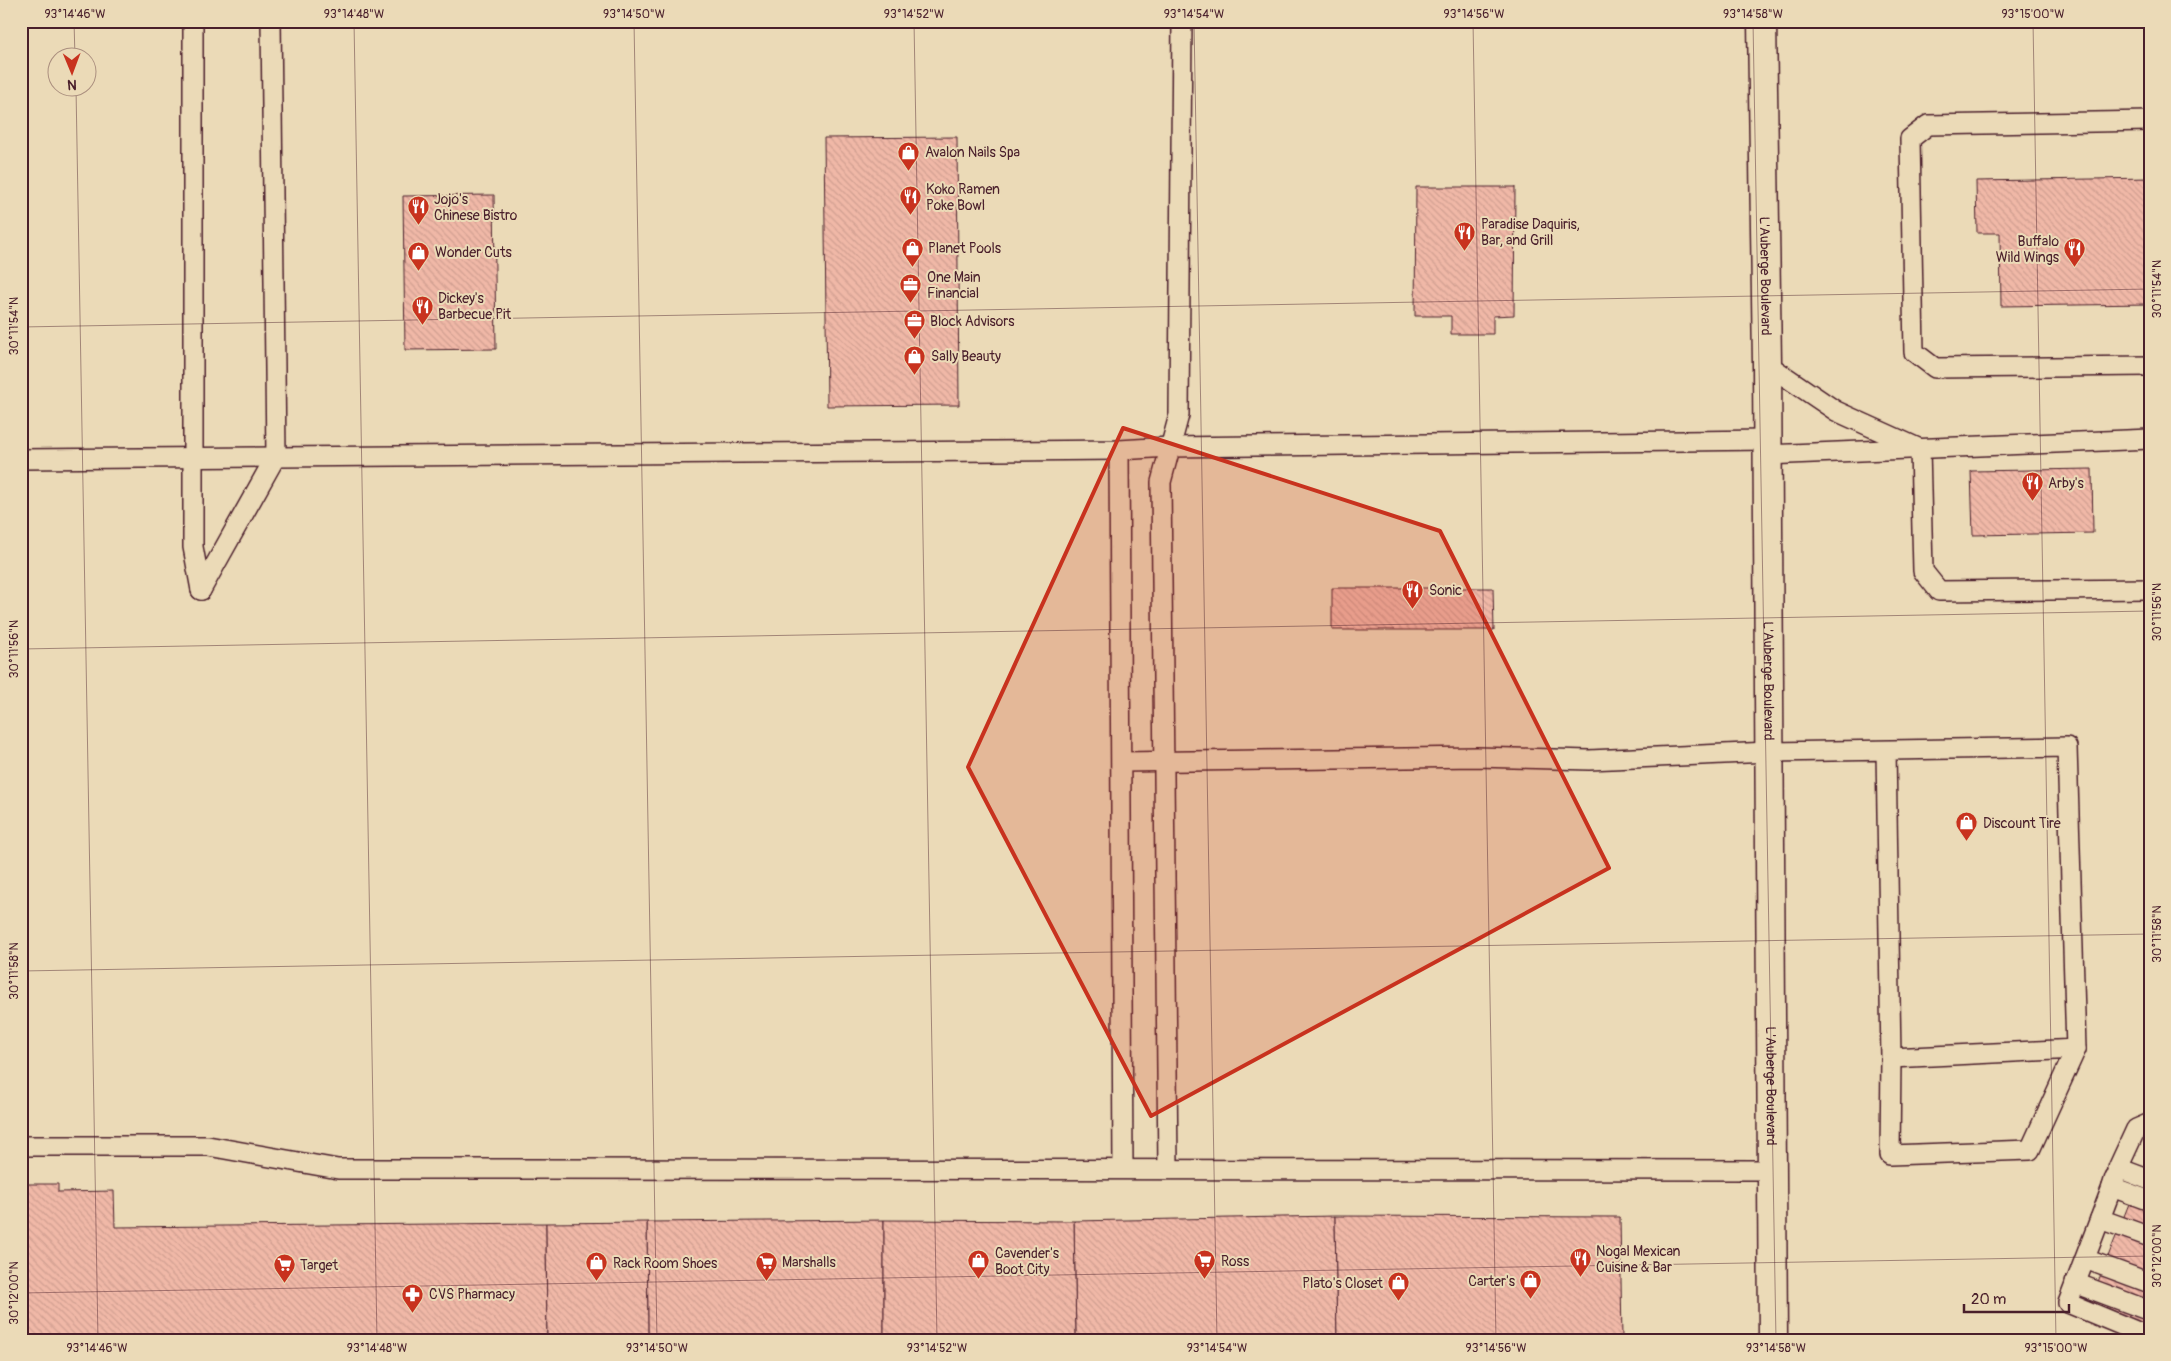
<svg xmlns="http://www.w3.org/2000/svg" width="2171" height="1361" font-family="Pangolin,sans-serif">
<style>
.building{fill:url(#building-back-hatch);stroke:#4a1f2b}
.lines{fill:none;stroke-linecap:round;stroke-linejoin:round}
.lane-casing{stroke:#4a1f2b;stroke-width:22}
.secondary-casing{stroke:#4a1f2b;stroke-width:31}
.lane{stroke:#ebdab7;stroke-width:19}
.secondary{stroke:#ebdab7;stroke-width:28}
.marked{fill:#c8321e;fill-opacity:0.2;stroke:#c8321e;stroke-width:4;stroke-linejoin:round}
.ticks{fill:none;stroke:#4a1f2b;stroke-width:1;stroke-opacity:0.45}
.labels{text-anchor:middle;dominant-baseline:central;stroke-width:4;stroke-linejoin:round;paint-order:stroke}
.poi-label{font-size:14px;fill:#4a1f2b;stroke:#ebdab7;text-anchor:start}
.street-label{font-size:14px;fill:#4a1f2b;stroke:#ebdab7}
.neatline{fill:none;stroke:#4a1f2b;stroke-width:2}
.ticks-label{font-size:12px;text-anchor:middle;fill:#4a1f2b}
</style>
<defs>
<pattern id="building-back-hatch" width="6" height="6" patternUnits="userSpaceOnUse" patternTransform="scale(1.25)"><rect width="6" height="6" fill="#f0b8a7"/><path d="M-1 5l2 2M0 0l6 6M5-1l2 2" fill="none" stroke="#cf9e90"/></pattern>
</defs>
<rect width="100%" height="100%" fill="#ebdab7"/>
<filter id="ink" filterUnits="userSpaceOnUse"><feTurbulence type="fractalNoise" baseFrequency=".02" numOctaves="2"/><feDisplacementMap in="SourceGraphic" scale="10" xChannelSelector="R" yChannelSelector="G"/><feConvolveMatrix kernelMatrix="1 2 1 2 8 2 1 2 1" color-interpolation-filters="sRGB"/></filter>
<g filter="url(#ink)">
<g class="building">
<path d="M957,137l2,268 -132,1 -3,-268z"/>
<path d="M2150,178v126l-149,2 -1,-73h-23l-1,-52z"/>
<path d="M1416,187h99l-1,128 -21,1v18h-42v-18h-36z"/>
<path d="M494,195l2,154 -91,1 -2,-154z"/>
<path d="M2092,469l1,64 -120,2 -2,-64z"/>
<path d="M1332,588h161l1,42h-162z"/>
<path d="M2142,1171l8,3v166l-66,-23z"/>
<path d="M21,1184h37v8l56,-1 1,36 431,-4 1,117h-526z"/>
<path d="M1335,1216l2,124h-261l-2,-119z"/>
<path d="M1335,1216l285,1 2,123h-285z"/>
<path d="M884,1220v120h-236l-1,-118z"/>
<path d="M884,1220l190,1 2,119h-192z"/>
<path d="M647,1222l1,118h-101l-1,-117z"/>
</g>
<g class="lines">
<defs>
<g id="lane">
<path d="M193,21v526l8,43"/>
<path d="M2150,121l-222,4 -18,14 4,213 21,16 215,-2"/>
<path d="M1767,364l69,47 84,38 3,122 16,20 211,-2"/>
<path d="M1119,450l4,719"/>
<path d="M1768,455l382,-16"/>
<path d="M21,459l1098,-9 50,-3 598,-7"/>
<path d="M201,590l75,-134 -5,-435"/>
<path d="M1122,762l355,-5 112,3 180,-8 298,-5 9,302 -185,9 -5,-307"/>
<path d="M1891,1058l-1,97 140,-5 46,-101"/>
<path d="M2150,1123l-14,6 -18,39 32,12"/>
<path d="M21,1146h187l130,23 1434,1"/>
<path d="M1168,1168l-7,-686 18,-67 3,-394"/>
<path d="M2115,1177l-3,10 38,14"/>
<path d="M2112,1187l-44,116 82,34"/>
<path d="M2100,1219l50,18"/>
<path d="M2085,1259l65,24"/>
<path d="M2075,1283l75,28"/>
</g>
<g id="secondary">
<path id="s1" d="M1762,21l5,343 6,976"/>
</g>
</defs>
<use href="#lane" class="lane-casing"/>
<use href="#secondary" class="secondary-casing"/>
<use href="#lane" class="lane"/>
<use href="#secondary" class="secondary"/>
</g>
</g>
<path class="marked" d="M1123,428l317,103 169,337 -458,248 -183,-349z"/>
<path class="ticks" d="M74,21l1,37M354,21l23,1319M634,21l23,1319M914,21l23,1319M1194,21l23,1319M1473,21l23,1319M1753,21l23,1319M2033,21l23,1319M76,88l22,1252M21,327l2129,-38M21,649l2129,-38M21,971l2129,-37M21,1293l2129,-37"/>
<defs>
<symbol id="shop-pin" viewBox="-11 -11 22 30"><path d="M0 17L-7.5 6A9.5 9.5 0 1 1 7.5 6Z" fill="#c8321e" stroke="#ebdab7"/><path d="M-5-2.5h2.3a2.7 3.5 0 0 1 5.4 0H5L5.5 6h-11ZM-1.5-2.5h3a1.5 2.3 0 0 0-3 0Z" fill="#fff"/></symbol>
<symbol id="restaurant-pin" viewBox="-11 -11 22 30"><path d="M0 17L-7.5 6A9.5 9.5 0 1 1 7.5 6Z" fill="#c8321e" stroke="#ebdab7"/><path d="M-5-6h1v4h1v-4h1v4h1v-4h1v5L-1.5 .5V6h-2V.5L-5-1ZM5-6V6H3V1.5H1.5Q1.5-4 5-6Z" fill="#fff"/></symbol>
<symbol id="office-pin" viewBox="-11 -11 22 30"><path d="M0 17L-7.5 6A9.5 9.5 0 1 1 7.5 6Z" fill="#c8321e" stroke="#ebdab7"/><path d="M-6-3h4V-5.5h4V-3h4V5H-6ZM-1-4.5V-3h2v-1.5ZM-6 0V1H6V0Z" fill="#fff"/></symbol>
<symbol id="supermarket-pin" viewBox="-11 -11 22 30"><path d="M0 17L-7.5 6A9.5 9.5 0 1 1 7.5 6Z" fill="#c8321e" stroke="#ebdab7"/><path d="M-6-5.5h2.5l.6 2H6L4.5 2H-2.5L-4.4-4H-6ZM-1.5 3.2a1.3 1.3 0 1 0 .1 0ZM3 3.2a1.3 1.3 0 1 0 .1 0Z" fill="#fff"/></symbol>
<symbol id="pharmacy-pin" viewBox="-11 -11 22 30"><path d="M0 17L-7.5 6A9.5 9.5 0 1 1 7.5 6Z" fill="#c8321e" stroke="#ebdab7"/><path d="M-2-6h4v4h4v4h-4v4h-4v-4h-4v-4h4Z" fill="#fff"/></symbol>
</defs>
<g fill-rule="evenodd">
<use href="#shop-pin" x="896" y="140" width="25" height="34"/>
<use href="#restaurant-pin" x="898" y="184" width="25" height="34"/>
<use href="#restaurant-pin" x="406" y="194" width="25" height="34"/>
<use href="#restaurant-pin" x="1452" y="220" width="25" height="34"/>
<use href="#shop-pin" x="900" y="236" width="25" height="34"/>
<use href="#restaurant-pin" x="2062" y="236" width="25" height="34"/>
<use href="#shop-pin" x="406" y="240" width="25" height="34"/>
<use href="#office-pin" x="898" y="272" width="25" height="34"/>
<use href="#restaurant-pin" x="410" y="294" width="25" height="34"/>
<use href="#office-pin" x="902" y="308" width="25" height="34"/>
<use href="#shop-pin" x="902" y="344" width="25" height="34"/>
<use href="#restaurant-pin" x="2020" y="470" width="25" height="34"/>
<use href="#restaurant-pin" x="1400" y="578" width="25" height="34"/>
<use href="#shop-pin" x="1954" y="810" width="25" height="34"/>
<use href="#restaurant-pin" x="1568" y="1246" width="25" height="34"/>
<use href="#shop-pin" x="966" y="1248" width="25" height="34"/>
<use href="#supermarket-pin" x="1192" y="1248" width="25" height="34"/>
<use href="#supermarket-pin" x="754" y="1250" width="25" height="34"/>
<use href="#shop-pin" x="584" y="1250" width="25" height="34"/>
<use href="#supermarket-pin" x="272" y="1252" width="25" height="34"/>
<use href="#shop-pin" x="1518" y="1268" width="25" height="34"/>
<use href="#shop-pin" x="1386" y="1270" width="25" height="34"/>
<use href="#pharmacy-pin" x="400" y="1282" width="25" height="34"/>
</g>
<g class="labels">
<g class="poi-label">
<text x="925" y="152">Avalon Nails Spa</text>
<text x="926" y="189">Koko Ramen<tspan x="926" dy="16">Poke Bowl</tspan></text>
<text x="434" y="199">Jojo's<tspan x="434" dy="16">Chinese Bistro</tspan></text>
<text x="1481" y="224">Paradise Daquiris,<tspan x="1481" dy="16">Bar, and Grill</tspan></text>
<text x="2059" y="241" text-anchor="end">Buffalo<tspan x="2059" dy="16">Wild Wings</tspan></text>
<text x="928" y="248">Planet Pools</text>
<text x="435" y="252">Wonder Cuts</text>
<text x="927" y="277">One Main<tspan x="927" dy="16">Financial</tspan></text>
<text x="438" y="298">Dickey's<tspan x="438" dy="16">Barbecue Pit</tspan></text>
<text x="930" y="321">Block Advisors</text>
<text x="931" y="356">Sally Beauty</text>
<text x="2048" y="483">Arby's</text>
<text x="1429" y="590">Sonic</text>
<text x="1983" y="823">Discount Tire</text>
<text x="1596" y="1251">Nogal Mexican<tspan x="1596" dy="16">Cuisine &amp; Bar</tspan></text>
<text x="995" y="1253">Cavender's<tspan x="995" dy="16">Boot City</tspan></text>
<text x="1221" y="1261">Ross</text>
<text x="782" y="1262">Marshalls</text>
<text x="613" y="1263">Rack Room Shoes</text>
<text x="300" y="1265">Target</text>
<text x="1515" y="1281" text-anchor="end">Carter's</text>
<text x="1383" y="1283" text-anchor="end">Plato's Closet</text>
<text x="429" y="1294">CVS Pharmacy</text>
</g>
<g class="street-label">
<text stroke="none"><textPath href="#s1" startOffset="255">L'Auberge Boulevard</textPath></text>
<text stroke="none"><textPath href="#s1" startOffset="660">L'Auberge Boulevard</textPath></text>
<text stroke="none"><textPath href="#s1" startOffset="1065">L'Auberge Boulevard</textPath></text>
</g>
</g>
<rect width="2171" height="1361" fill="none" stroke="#ebdab7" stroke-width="55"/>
<g transform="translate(72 72) rotate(179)"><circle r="24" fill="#ebdab7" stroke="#ab8f7f"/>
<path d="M0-4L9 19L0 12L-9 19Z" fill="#c8321e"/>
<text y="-8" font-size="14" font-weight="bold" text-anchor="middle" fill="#4a1f2b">N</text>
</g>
<path d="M1964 1304v8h105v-8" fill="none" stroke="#4a1f2b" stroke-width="2.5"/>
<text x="1971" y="1304" font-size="15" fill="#4a1f2b" stroke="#ebdab7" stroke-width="4" paint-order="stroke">20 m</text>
<rect x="28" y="28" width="2116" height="1306" class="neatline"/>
<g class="ticks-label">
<text x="75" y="18">93°14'46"W</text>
<text x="354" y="18">93°14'48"W</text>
<text x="634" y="18">93°14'50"W</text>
<text x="914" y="18">93°14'52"W</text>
<text x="1194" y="18">93°14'54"W</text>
<text x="1474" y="18">93°14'56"W</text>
<text x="1753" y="18">93°14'58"W</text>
<text x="2033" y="18">93°15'00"W</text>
<text transform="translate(2157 289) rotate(-90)" y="4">30°11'54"N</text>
<text transform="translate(14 326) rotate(-90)" y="4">30°11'54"N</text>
<text transform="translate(2157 612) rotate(-90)" y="4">30°11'56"N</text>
<text transform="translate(14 649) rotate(-90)" y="4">30°11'56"N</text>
<text transform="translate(2157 934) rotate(-90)" y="4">30°11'58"N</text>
<text transform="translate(14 971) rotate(-90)" y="4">30°11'58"N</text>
<text transform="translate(2157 1256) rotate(-90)" y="4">30°12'00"N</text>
<text transform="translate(14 1293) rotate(-90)" y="4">30°12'00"N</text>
<text x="97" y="1352">93°14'46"W</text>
<text x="377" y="1352">93°14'48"W</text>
<text x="657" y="1352">93°14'50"W</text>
<text x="937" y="1352">93°14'52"W</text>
<text x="1217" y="1352">93°14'54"W</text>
<text x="1496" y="1352">93°14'56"W</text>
<text x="1776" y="1352">93°14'58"W</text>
<text x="2056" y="1352">93°15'00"W</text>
</g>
</svg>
